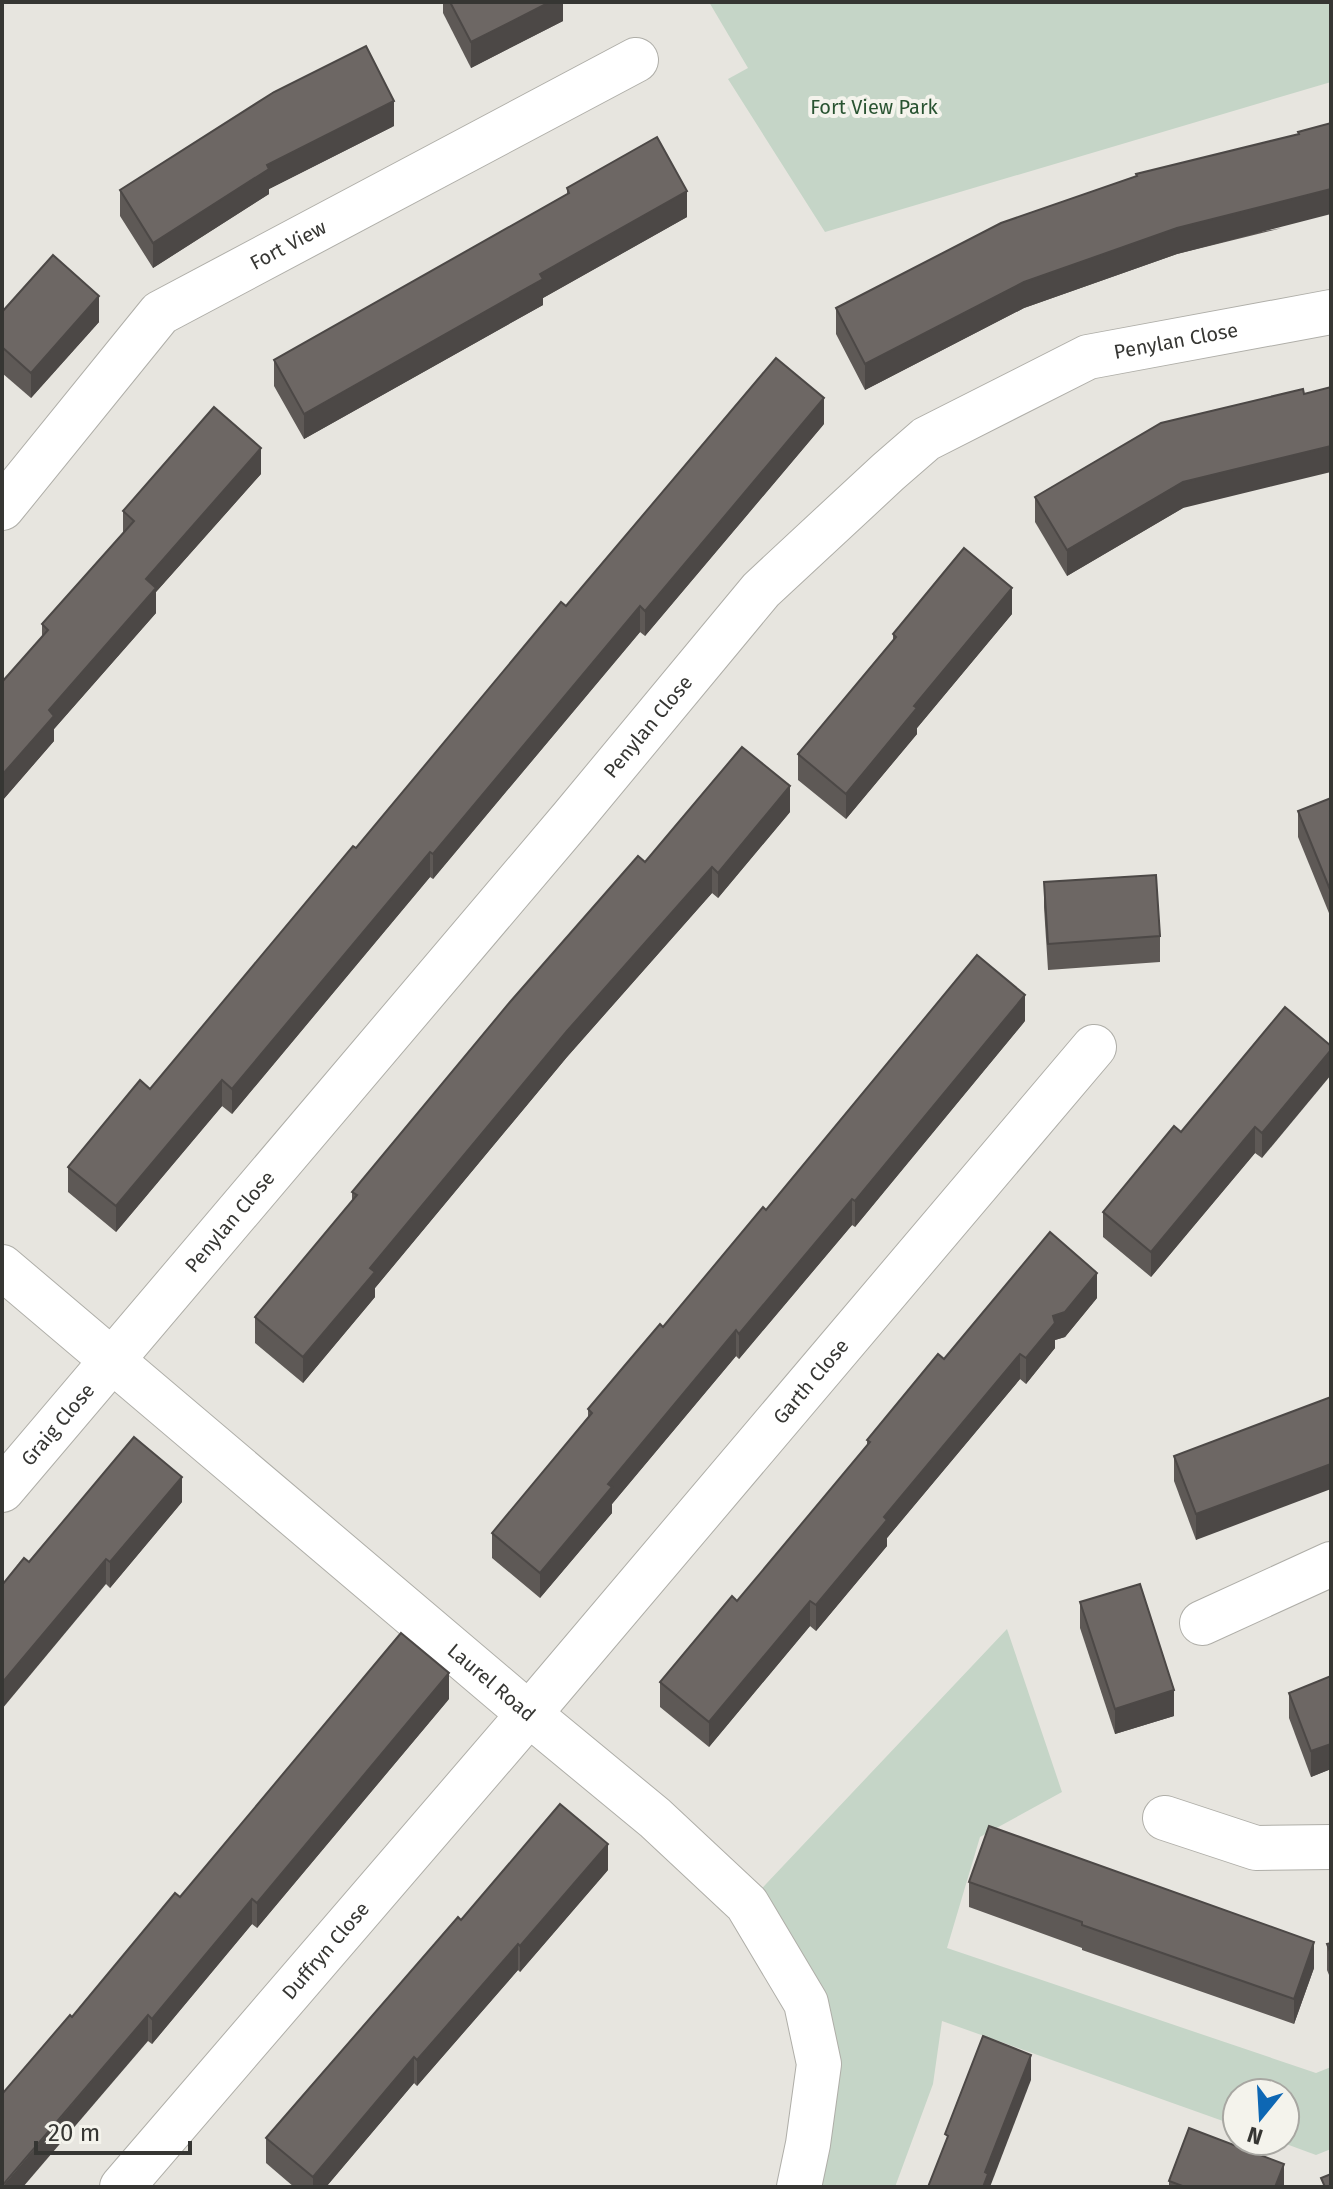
<svg xmlns="http://www.w3.org/2000/svg" width="1333" height="2189" font-family="'Fira Sans',sans-serif">
<style>
.green{fill:#c5d5c7}
.lines{fill:none;stroke-linecap:round;stroke-linejoin:round}
.minor-casing{stroke:#afaea8;stroke-width:46}
.minor{stroke:#fff;stroke-width:44}
.wall{fill:#5e5956}
.shaded-wall{fill:#4c4846}
.building{fill:#6d6764;stroke:#4c4846;stroke-width:2}
.labels{text-anchor:middle;dominant-baseline:central;stroke-width:8;stroke-linejoin:round;paint-order:stroke}
.park-label{font-size:20px;fill:#295331;stroke:#f4f3ec}
.street-label{font-size:20px;fill:#363633;stroke:#f4f3ec}
</style>
<rect width="100%" height="100%" fill="#e7e5df"/>
<g class="green">
<path d="M709,2h622v80l-506,150 -97,-153 20,-11z"/>
<path d="M1007,1629l55,163 -82,45 -33,111 369,125 15,-6v82l-15,6 -38,-14h7v-48h-48v33l-295,-105 -9,63 -38,103h-96l20,-123 -72,-160z"/>
</g>
<g class="lines">
<defs>
<g id="minor">
<path id="s1" d="M2,508l158,-195 476,-253"/>
<path id="s2" d="M2,1267l527,447 126,104 92,86 59,99 13,61 -11,80 -9,43"/>
<path id="s3" d="M2,1490l570,-672 189,-228 127,-118 38,-33 162,-82 243,-45"/>
<path d="M1202,1623l129,-59"/>
<path d="M1165,1818l91,30 75,-1"/>
<path id="s4" d="M122,2187l407,-473 565,-667"/>
</g>
</defs>
<use href="#minor" class="minor-casing"/>
<use href="#minor" class="minor"/>
</g>
<g class="wall">
<path d="M443,2h120v19l-92,47 -28,-55z"/>
<path d="M394,126l-125,63v5l-116,74 -33,-52v-26z"/>
<path d="M567,188l120,29 -144,81v7l-239,134 -30,-53v-26l293,-166z"/>
<path d="M1282,228l-105,26 -153,54 -159,82 -29,-56v-26z"/>
<path d="M2,312l97,10 -68,76 -29,-25z"/>
<path d="M1304,394l-121,114 -116,68 -32,-54v-25z"/>
<path d="M824,424l-179,212 -5,-4 -207,247 -3,-2 -198,237 -10,-8 -106,126 -48,-40v-25l82,-78 206,-241 210,-242z"/>
<path d="M261,474l-105,118v21l-102,116v12l-52,60v-119l40,-44v-14l81,-91v-22z"/>
<path d="M1012,614l-95,114v6l-71,85 -48,-39v-26l95,-114v-6z"/>
<path d="M1331,798v120l-33,-81v-26z"/>
<path d="M790,812l-72,86 -6,-5 -145,164 -192,231v9l-72,86 -48,-40v-26l97,-116v-9l293,-330z"/>
<path d="M1044,882l116,54v26l-112,8 -4,-63z"/>
<path d="M1285,1007l-23,151 -7,-5 -104,124 -48,-40v-25l78,-80z"/>
<path d="M1025,1021l-170,206 -3,-2 -113,134 -3,-3 -124,148v9l-72,85 -48,-40v-25l96,-115v-9l75,-82 103,-117z"/>
<path d="M1097,1298l-32,39 -10,3v8l-29,36 -6,-5 -133,159v8l-71,85 -6,-5 -101,121 -49,-40v-25l77,-81 130,-155v-6l77,-81z"/>
<path d="M1331,1397l-135,143 -22,-59v-25z"/>
<path d="M182,1502l-72,86 -4,-4 -77,-22z"/>
<path d="M1080,1602l94,114 -59,18 -35,-106z"/>
<path d="M1331,1676v93l-20,8 -22,-59v-25z"/>
<path d="M449,1699l-192,229 -5,-4 -100,120 -4,-3 -76,-24 108,-120z"/>
<path d="M608,1870l-88,102 -2,-2 -101,116 -3,-3 -88,104h-32l-28,-24v-25l195,-218z"/>
<path d="M969,1882l345,86 -20,56 -212,-74v-2l-113,-41z"/>
<path d="M1331,1943v37l-4,-10v-26z"/>
<path d="M1169,2181l115,6h-115z"/>
</g>
<g class="shaded-wall">
<path d="M550,2h13v19l-92,47v-26z"/>
<path d="M394,101v25l-125,63v5l-116,74v-25l114,-78z"/>
<path d="M1331,189v25l-154,40 -153,54 -159,82v-26l159,-82 153,-54z"/>
<path d="M687,191v26l-144,81v7l-239,134v-25l236,-140z"/>
<path d="M99,296v26l-68,76v-25z"/>
<path d="M824,398v26l-179,212v-25z"/>
<path d="M1331,446v26l-148,36 -116,68v-26l116,-68z"/>
<path d="M261,448v26l-105,118v21l-102,116v12l-52,60v-26l47,-65 97,-131z"/>
<path d="M1012,588v26l-95,114v6l-71,85v-25l68,-88z"/>
<path d="M640,606v26l-207,247v-25z"/>
<path d="M790,786v26l-72,86v-25z"/>
<path d="M430,852v25l-198,237v-25z"/>
<path d="M712,867v26l-145,164 -192,231v9l-72,86v-26l67,-89 197,-237z"/>
<path d="M1025,995v26l-170,206v-26z"/>
<path d="M1331,1050v25l-69,83v-25z"/>
<path d="M222,1080v26l-106,126v-26z"/>
<path d="M1255,1127v26l-104,124v-25z"/>
<path d="M852,1199v26l-113,134v-25z"/>
<path d="M1097,1273v25l-32,39 -10,3v8l-29,36v-26l27,-42z"/>
<path d="M736,1330v26l-124,148v9l-72,85v-25l68,-89z"/>
<path d="M1020,1354v25l-133,159v8l-71,85v-26l68,-88z"/>
<path d="M1331,1464v25l-135,51v-26z"/>
<path d="M182,1477v25l-72,86v-26z"/>
<path d="M106,1559v25l-104,125v-26z"/>
<path d="M810,1601v25l-101,121v-25z"/>
<path d="M449,1673v26l-192,229v-25z"/>
<path d="M1174,1690v26l-59,18v-25z"/>
<path d="M1331,1744v25l-20,8v-26z"/>
<path d="M608,1844v26l-88,102v-26z"/>
<path d="M252,1899v25l-100,120v-25z"/>
<path d="M1314,1942v26l-20,56v-25z"/>
<path d="M518,1944v26l-101,116v-26z"/>
<path d="M148,2015v26l-125,146h-21z"/>
<path d="M1031,2055v25l-41,107h-7l2,-15z"/>
<path d="M414,2057v26l-88,104h-13v-10z"/>
<path d="M1284,2164v23h-9z"/>
</g>
<g class="building">
<path d="M450,2h100l-79,40z"/>
<path d="M366,46l28,55 -127,64 2,4 -116,74 -33,-53 154,-98z"/>
<path d="M1331,123v66l-154,39 -153,54 -159,82 -29,-56 165,-85 136,-47 -1,-2 163,-40 -1,-2z"/>
<path d="M657,137l30,54 -147,83 3,5 -239,135 -30,-54 295,-167 -2,-5z"/>
<path d="M53,255l46,41 -68,77 -29,-26v-35z"/>
<path d="M776,358l48,40 -179,213 -5,-5 -207,248 -3,-2 -198,237 -10,-9 -106,126 -48,-39 72,-87 10,9 203,-243 3,2 205,-246 5,4z"/>
<path d="M1331,387v59l-148,36 -116,68 -32,-53 126,-74 142,-34 1,5z"/>
<path d="M214,407l47,41 -115,131 10,9 -107,122 5,6 -52,59v-93l46,-52 -6,-6 92,-103 -11,-10z"/>
<path d="M964,548l48,40 -98,118 3,2 -71,86 -48,-40 98,-117 -3,-3z"/>
<path d="M742,747l48,39 -72,87 -6,-6 -145,164 -197,237 5,4 -72,85 -48,-40 102,-122 -5,-3 158,-190 128,-146 7,6z"/>
<path d="M1331,798v94l-33,-81z"/>
<path d="M1156,875l4,61 -112,8 -4,-62z"/>
<path d="M977,955l48,40 -170,206 -3,-2 -113,135 -3,-4 -128,154 4,3 -72,86 -48,-40 100,-120 -4,-4 38,-45 34,-40 3,3 100,-120 3,3z"/>
<path d="M1285,1007l46,39v4l-69,83 -7,-6 -104,125 -48,-40 71,-86 7,6z"/>
<path d="M1050,1232l47,41 -32,39 -12,4 2,7 -29,35 -6,-4 -136,163 3,3 -71,85 -6,-4 -101,121 -49,-40 72,-86 5,5 133,-159 -3,-2 71,-86 6,5z"/>
<path d="M1331,1397v67l-135,50 -22,-58z"/>
<path d="M134,1437l48,40 -72,85 -4,-3 -104,124v-98l22,-27 5,4z"/>
<path d="M1140,1584l34,106 -59,19 -35,-107z"/>
<path d="M401,1633l48,40 -192,230 -5,-4 -100,120 -4,-4 -146,171v-92l68,-79 2,2 103,-124 5,4z"/>
<path d="M1331,1676v68l-20,7 -22,-58z"/>
<path d="M560,1804l48,40 -88,102 -2,-2 -101,116 -3,-3 -101,120 -47,-39 192,-221 3,3z"/>
<path d="M989,1826l325,116 -20,57 -212,-74v-3l-113,-40z"/>
<path d="M1331,1943v11l-4,-10z"/>
<path d="M983,2036l48,19 -46,117 3,2 -5,13h-55l20,-51 -3,-2z"/>
<path d="M1189,2128l95,36 -9,23h-90l-16,-6z"/>
<path d="M1331,2174v13h-6l-4,-9z"/>
</g>
<g class="labels">
<g class="park-label">
<text x="874" y="107">Fort View Park</text>
</g>
<g class="street-label">
<text stroke="none"><textPath href="#s1" startOffset="396">Fort View</textPath></text>
<text stroke="none"><textPath href="#s3" startOffset="1672">Penylan Close</textPath></text>
<text stroke="none"><textPath href="#s3" startOffset="1000">Penylan Close</textPath></text>
<text stroke="none"><textPath href="#s3" startOffset="352">Penylan Close</textPath></text>
<text stroke="none"><textPath href="#s4" startOffset="1060">Garth Close</textPath></text>
<text stroke="none"><textPath href="#s3" startOffset="86">Graig Close</textPath></text>
<text stroke="none"><textPath href="#s2" startOffset="642">Laurel Road</textPath></text>
<text stroke="none"><textPath href="#s4" startOffset="312">Duffryn Close</textPath></text>
</g>
</g>
<rect width="1333" height="2189" fill="none" stroke="#363633" stroke-width="8"/>
<g transform="translate(1261 2117) rotate(198)"><circle r="38" fill="#f4f3ec" stroke="#a8a7a2" stroke-width="2"/>
<path d="M0-6L14 30L0 20L-14 30Z" fill="#0d67b4"/>
<text y="-12" font-size="22" font-weight="bold" text-anchor="middle" fill="#363633">N</text>
</g>
<path d="M36 2141v12h154v-12" fill="none" stroke="#363633" stroke-width="4"/>
<text x="48" y="2141" font-size="24" fill="#363633" stroke="#f4f3ec" stroke-width="6" paint-order="stroke">20 m</text>
</svg>
